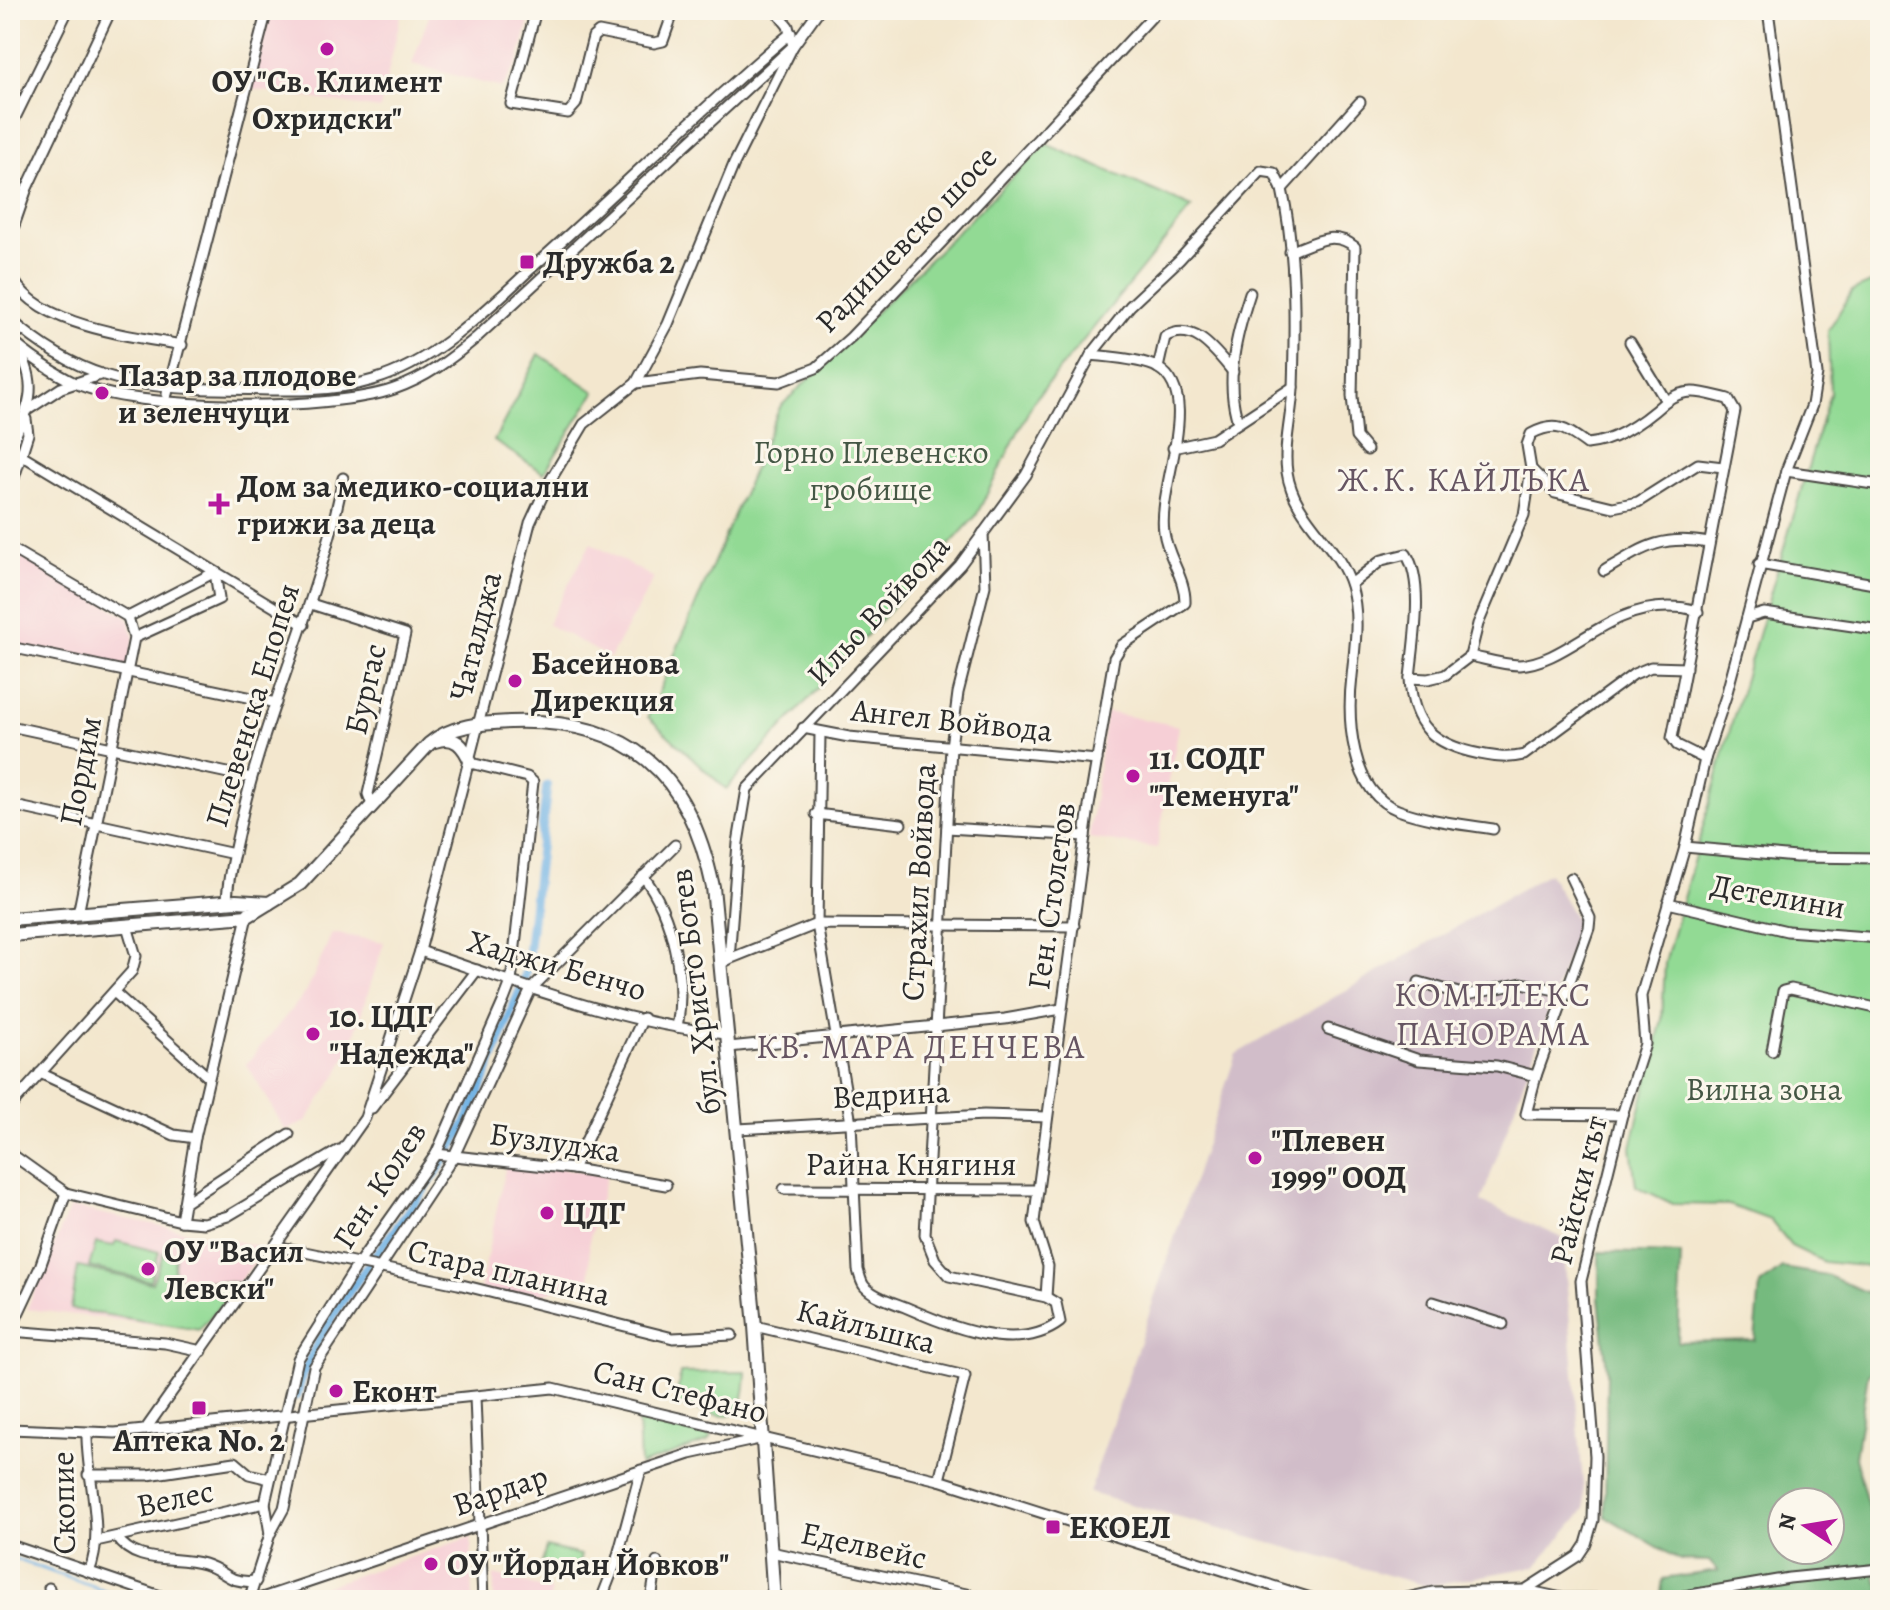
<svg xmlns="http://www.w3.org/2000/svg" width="1890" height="1610" font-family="Alegreya,serif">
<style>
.built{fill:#f6cfd6}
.industrial{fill:#d1bdc9}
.green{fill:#92da94;stroke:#5e8260;stroke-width:2}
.forest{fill:#75ba7e;stroke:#507254;stroke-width:2;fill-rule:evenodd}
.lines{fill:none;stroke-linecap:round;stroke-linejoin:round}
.stream{stroke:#70b2e5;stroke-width:3}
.canal{stroke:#70b2e5;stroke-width:9}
.minor-casing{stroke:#494743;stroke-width:13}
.major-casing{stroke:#494743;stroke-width:16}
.minor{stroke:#fff;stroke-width:9}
.major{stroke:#fff;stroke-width:12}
.poi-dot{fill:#b5179e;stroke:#fbf7ec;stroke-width:3}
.labels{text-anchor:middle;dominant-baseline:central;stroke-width:6;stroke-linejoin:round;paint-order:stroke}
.poi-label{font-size:32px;font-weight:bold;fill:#2b2b2b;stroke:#fbf7ec;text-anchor:start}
.street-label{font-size:32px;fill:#2b2b2b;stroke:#fbf7ec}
.park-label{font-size:32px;fill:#455745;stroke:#fbf7ec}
.neighbourhood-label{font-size:34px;letter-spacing:2px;fill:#665562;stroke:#fbf7ec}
</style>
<rect width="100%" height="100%" fill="#fbf7ec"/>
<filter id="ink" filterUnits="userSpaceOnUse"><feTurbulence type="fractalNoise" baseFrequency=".0125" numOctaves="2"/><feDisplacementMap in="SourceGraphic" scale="16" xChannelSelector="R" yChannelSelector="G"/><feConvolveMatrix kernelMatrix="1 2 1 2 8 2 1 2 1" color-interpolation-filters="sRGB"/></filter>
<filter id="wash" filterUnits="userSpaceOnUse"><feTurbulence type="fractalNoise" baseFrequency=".006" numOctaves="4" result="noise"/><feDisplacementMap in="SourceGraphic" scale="32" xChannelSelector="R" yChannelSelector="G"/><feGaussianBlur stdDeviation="1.8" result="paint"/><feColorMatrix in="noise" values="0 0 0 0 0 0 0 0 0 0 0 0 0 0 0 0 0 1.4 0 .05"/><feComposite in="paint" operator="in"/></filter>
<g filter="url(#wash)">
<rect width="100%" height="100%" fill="#f3e7ce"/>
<g class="built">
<path d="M270,10h132l-22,99 -129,-20z"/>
<path d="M431,10h101l-14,52 -16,26 -90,-24z"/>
<path d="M591,543l63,35 -44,80 -63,-34z"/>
<path d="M10,548l118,69 6,21 -8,34 -116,-25z"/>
<path d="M1106,712l73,14 -22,122 -68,-10z"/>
<path d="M332,933l52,9 -33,104 -13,27 -32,48 -20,10 -40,-67 61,-73z"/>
<path d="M507,1160l100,15 -18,66 1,38 -70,22 -40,-11z"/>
<path d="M70,1207l188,39 3,8 -61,76 -173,-21z"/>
<path d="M471,1537l2,63h-183l67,-25z"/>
<path d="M494,1575l57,15 -1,10h-56z"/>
</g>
<path class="industrial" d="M1549,873l30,52 -98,277 82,36 22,271 -48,57 -110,20 -338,-93 147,-439z"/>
<g class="green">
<path d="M1046,144l146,63 -159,195 -57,114 -250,273 -78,-72 132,-310z"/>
<path d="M1880,279v989l-56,-6 -33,-16 -21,-26 -41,-15 -56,-1 -37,-18 -5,-39 31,-128 3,-56 68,-244 97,-326 -2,-62 24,-40z"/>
<path d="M539,354l56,38 -51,81 -50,-32z"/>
<path d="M116,1241l43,11 -9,29 -61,-14 7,-24 18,3z"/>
<path d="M164,1252l11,3 -2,23 67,5 -41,47 -128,-21 7,-42 74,16z"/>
<path d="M746,1372c-2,61 -24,44 -70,32l4,-31z"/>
<path d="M638,1419l66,12 7,6 -4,5 -67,23z"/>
<path d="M546,1547l35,8 -5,20 -35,-9z"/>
</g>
<path class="forest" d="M1599,1252l82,2 -3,88 77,-2 5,-55 22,-17 44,7 54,23v64l-12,12 -13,83 25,96 -5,24 5,9v14h-220l3,-21 55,-8 -9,-10 -29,-1 -75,-44 2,-146 -8,-72zM1782,1502h48v48h-48z"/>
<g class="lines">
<path class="stream" d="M10,1557l121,43"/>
<path class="canal" d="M297,1396c17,-80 113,-175 155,-248 27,-47 45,-103 66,-153l8,-22 21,-187"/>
</g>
</g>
<g filter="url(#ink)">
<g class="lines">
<defs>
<g id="minor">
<path d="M536,10l-25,94 57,9 8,-9 17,-67 6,-5 55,11 9,-2 11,-31"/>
<path d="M10,128l58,-118"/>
<path d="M1282,189c14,63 13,134 11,199 -1,26 -10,58 -6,84 7,48 52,72 64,114 9,30 4,60 1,90 -5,42 -2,116 46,134 30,11 64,14 95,19"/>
<path d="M10,237l17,-49 84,-178"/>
<path d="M1290,252c24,-9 43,-23 65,-5l-3,149 4,41 11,13"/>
<path d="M10,273c22,53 123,63 172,72"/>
<path d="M10,319c64,57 122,70 206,70 51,0 108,6 157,-9 63,-18 115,-72 162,-115 86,-76 168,-159 256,-232"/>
<path d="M10,339c17,16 44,34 65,44 62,29 255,28 319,6 32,-11 57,-30 82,-51l317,-292 26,-36"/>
<path d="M1158,368l7,-31c29,-17 51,15 68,35"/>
<path d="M636,383l64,-8 79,7 37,-14 35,-31 91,-95 216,-232"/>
<path d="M167,394l100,-384"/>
<path d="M29,409l32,-21 39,-13"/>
<path d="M1238,422c-14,-42 -1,-89 12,-129"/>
<path d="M10,448l294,177"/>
<path d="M10,448c17,-40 32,-58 7,-102"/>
<path d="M1173,448l41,-9 79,-52"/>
<path d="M1531,469l24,24 58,14 25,-5 60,-38 25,3"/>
<path d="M1786,471l94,14"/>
<path d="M10,490l18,-56 -2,-15"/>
<path d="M10,548l118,69"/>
<path d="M1759,564l121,21"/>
<path d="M1604,571c40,-24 58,-37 105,-28"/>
<path d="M1351,584l31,-24 24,-6c19,28 7,91 4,124l18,1 17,-4 25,-19 8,-32 46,-109 7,-46 -4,-24 4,-11c25,-13 34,-6 56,10 29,-2 58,-24 79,-43"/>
<path d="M311,604l94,30 -37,160 4,11"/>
<path d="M1747,618l17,-5 116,17"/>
<path d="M10,647l266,56"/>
<path d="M1470,656c15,3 33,9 49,9 49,-3 86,-58 149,-58 10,0 20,0 30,5"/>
<path d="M1410,678c2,48 24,67 70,76 16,3 28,5 44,1l110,-81 17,-7 35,1"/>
<path d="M10,726l241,52"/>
<path d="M803,728l46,9 248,23"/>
<path d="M820,733l-3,191 34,199 7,147c2,6 3,13 7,17 10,10 27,15 40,20 44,19 112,48 155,15l-4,-19 -10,-6 -97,-21 -14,-16 -10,-25 26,-488 7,-54 27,-107 -2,-53"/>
<path d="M1705,759l21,-63 60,-225 26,-66 5,-31 -49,-364"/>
<path d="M10,805l224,49"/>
<path d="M816,814l85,10"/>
<path d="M947,828l138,8"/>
<path d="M1685,847l111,10 84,1"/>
<path d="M643,876c30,38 43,105 34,151"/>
<path d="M1571,878l19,40 -1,10 -53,148 -10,38 96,1"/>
<path d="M227,902c1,-30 10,-61 16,-90 27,-114 79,-219 100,-334"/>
<path d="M1668,903l119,28 93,7"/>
<path d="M78,914l56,-276 -6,-21 87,-45 4,27 -85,39"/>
<path d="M420,951c99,33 202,73 307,83"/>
<path d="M729,959l88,-35 257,2"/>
<path d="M722,963l7,-4 9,-116 9,-54 213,-224 66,-90 65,-120 39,-49 49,-46 82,-89 13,2 8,16 78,-87"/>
<path d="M1419,982l47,13 56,-12 43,9"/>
<path d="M115,993l93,84"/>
<path d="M1328,1029l91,31 78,6 39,10"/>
<path d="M729,1047l276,-28 56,-10"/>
<path d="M1772,1051l11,-60 8,-2 89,20"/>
<path d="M40,1073l134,62 21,3"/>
<path d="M10,1107l122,-136 4,-15 -9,-30"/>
<path d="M372,1108l105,-138"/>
<path d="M738,1129l246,-14 63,2"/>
<path d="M10,1153l56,40 115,28 23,2 24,-7 111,-66"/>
<path d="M436,1154l137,15 93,16"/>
<path d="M573,1169l70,-151"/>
<path d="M784,1189l254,1"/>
<path d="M184,1203l105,-69"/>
<path d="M181,1221l14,-83 53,-226"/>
<path d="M276,1246l182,38 215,54 59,-3"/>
<path d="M1046,1297l2,-31 -14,-44 4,-32 51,-384 25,-148 8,-13 63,-42c1,-25 -18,-46 -21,-71 -7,-44 40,-137 -6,-164 -14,-9 -50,-11 -67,-13"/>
<path d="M1433,1302l70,22"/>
<path d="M755,1326l210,50 -26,104"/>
<path d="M10,1331l155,12 37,8"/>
<path d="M10,1331l30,-64 26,-74"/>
<path d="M475,1397l8,203"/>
<path d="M10,1429l105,4 438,-45 386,92 378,120"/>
<path d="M145,1430l220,-312 55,-167 110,-428 17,-37 37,-62 52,-41 32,-59 66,-160 59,-118 -5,-20 -13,-16"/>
<path d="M87,1433c-1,44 19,98 2,139"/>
<path d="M88,1475h60l87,-13 14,12 21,5"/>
<path d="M270,1534l-5,-31 33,-144 60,-95 78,-110 68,-154 7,-18 22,-200 -6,-5 -56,-14"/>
<path d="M117,1537c18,29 59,18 87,27 23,7 23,20 52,17"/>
<path d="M96,1541l169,-38"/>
<path d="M10,1545l162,55"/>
<path d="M771,1552l223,48"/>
<path d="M49,1588l2,12"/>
<path d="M1525,1590l53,-34 8,-12 7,-24 2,-64 -14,-175 41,-166 23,-71 -4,-48 44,-149 20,-88 -28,-14 -5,-7 63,-327 -7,-12c-25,-6 -40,-13 -62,2l-36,-59"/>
<path d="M249,1600l21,-66 14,-26 30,-141 140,-211 77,-167 144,-144"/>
<path d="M256,1600l434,-146 69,-15"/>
<path d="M601,1600l16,-41 24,-89"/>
<path d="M651,1600l6,-38"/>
<path d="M1398,1600l35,-8 92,-2 37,8 105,1 122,-21 91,-9"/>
</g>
<g id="major">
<path d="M435,741c20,-7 29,5 36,22"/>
<path d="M10,919l226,-18 33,2"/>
<path d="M10,935l238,-19 52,-32 129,-140c21,-19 54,-21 81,-22 120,-4 179,50 203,165l42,439 19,274"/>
</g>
</defs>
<use href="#minor" class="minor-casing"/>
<use href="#major" class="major-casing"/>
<use href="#minor" class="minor"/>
<use href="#major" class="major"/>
</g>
</g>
<g class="poi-dot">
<circle cx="327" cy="49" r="8"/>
<rect x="519" y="254" width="16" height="16" rx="4"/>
<circle cx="102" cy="393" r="8"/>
<path d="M215 492h8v8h8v8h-8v8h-8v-8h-8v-8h8z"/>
<circle cx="515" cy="681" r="8"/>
<circle cx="1133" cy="776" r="8"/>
<circle cx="313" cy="1034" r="8"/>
<circle cx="1255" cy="1158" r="8"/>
<circle cx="547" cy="1213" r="8"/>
<circle cx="148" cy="1269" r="8"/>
<circle cx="336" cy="1391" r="8"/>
<rect x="191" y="1400" width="16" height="16" rx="4"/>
<rect x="1045" y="1519" width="16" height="16" rx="4"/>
<circle cx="431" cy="1564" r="8"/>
</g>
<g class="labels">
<g class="poi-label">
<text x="327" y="81" text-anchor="middle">ОУ "Св. Климент<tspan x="327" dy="37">Охридски"</tspan></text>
<text x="543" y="262">Дружба 2</text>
<text x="118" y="375">Пазар за плодове<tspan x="118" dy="37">и зеленчуци</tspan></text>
<text x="237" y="486">Дом за медико-социални<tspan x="237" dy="37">грижи за деца</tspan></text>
<text x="531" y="663">Басейнова<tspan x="531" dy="37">Дирекция</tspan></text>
<text x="1149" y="758">11. СОДГ<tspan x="1149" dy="37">"Теменуга"</tspan></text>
<text x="329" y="1016">10. ЦДГ<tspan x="329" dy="37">"Надежда"</tspan></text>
<text x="1271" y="1140">"Плевен<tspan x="1271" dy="37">1999" ООД</tspan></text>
<text x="563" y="1213">ЦДГ</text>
<text x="164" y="1251">ОУ "Васил<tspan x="164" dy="37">Левски"</tspan></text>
<text x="352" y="1391">Еконт</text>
<text x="199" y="1440" text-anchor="middle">Аптека No. 2</text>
<text x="1069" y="1527">ЕКОЕЛ</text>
<text x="447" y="1564">ОУ "Йордан Йовков"</text>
</g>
<g class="street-label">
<text transform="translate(906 239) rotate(-46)">Радишевско шосе</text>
<text transform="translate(878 610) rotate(-47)">Ильо Войвода</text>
<text transform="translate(475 636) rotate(-76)">Чаталджа</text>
<text transform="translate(365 689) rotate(-77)">Бургас</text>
<text transform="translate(252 705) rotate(-73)">Плевенска Епопея</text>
<text transform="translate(952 720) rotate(6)">Ангел Войвода</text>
<text transform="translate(80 771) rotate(-79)">Пордим</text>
<text transform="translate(918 882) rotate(-87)">Страхил Войвода</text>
<text transform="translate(1051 896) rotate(-82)">Ген. Столетов</text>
<text transform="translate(1778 896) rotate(10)">Детелини</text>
<text transform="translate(557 965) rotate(16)">Хаджи Бенчо</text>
<text transform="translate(695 992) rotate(-97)">бул. Христо Ботев</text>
<text transform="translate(891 1094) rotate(-3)">Ведрина</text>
<text transform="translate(555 1142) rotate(8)">Бузлуджа</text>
<text x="911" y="1164">Райна Княгиня</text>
<text transform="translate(379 1185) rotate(-57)">Ген. Колев</text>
<text transform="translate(1578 1190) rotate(-76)">Райски кът</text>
<text transform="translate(509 1272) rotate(13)">Стара планина</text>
<text transform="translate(866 1326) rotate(14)">Кайлъшка</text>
<text transform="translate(680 1391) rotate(14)">Сан Стефано</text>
<text transform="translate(500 1490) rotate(-19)">Вардар</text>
<text transform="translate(175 1498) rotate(-12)">Велес</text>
<text transform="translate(63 1503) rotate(-91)">Скопие</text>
<text transform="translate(864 1545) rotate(12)">Еделвейс</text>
</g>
<g class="park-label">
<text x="871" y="452">Горно Плевенско<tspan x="871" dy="37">гробище</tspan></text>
<text x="1764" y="1089">Вилна зона</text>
</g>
<g class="neighbourhood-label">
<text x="1464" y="479">Ж.К. КАЙЛЪКА</text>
<text x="1493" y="994">КОМПЛЕКС<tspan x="1493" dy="39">ПАНОРАМА</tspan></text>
<text x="921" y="1046">КВ. МАРА ДЕНЧЕВА</text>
</g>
</g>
<rect width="1890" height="1610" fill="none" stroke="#fbf7ec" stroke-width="40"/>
<g transform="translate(1806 1526) rotate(282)"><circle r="38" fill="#fbf7ec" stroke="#a8a59f" stroke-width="2"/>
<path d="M0-6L14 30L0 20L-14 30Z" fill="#b5179e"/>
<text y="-12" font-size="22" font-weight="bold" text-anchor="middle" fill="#2b2b2b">N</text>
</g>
</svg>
